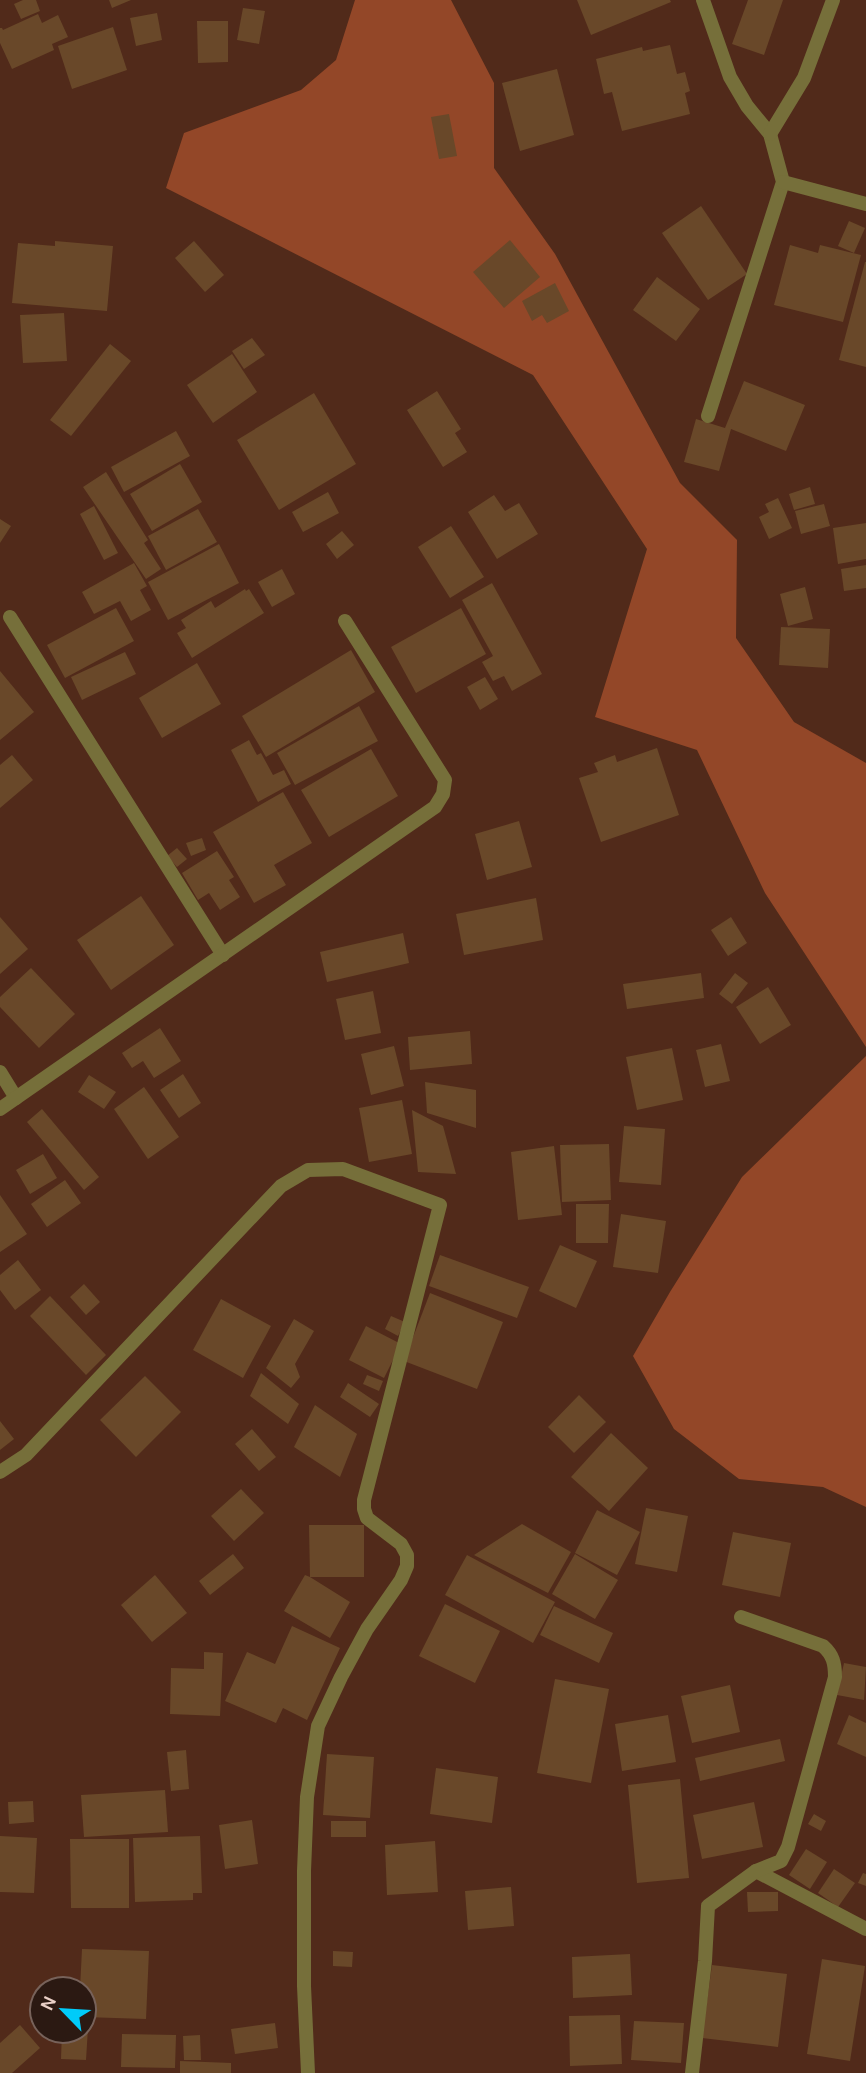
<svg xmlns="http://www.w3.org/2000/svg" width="866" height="2073" font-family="Karla,sans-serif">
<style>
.green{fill:#934728}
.building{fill:#694829}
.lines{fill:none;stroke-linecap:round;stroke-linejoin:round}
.street{stroke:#766f3a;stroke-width:14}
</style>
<rect width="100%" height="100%" fill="#512a1a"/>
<g class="green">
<path d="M355,0h96l43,83v85l61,86 125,229 57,57 -1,98 58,84 72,41v284l-101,-154 -68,-143 -102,-33 52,-168 -114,-174 -367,-187 18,-55 117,-43 35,-30z"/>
<path d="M866,1056v451l-43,-20 -84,-8 -65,-50 -41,-73 37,-64 72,-115z"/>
</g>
<g class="building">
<path d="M23,0h13l4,11 -19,8 -7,-15z"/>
<path d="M109,0h22l-19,8z"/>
<path d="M577,0h93l1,2 -80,33z"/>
<path d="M748,0h35l-19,55 -32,-11z"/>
<path d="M243,8l22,3 -6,33 -22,-4z"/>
<path d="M157,13l5,27 -26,6 -6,-28z"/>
<path d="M38,14l4,9 16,-8 10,22 -16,7 2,6 -42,19 -12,-26v-15h2l1,2z"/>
<path d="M197,21h31v41l-30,1z"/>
<path d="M113,27l14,43 -55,19 -14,-43z"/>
<path d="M670,45l7,29 8,-2 5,19 -5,2 5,21 -68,17 -10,-39 -8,2 -8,-35 46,-12 1,4z"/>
<path d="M557,69l17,66 -54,16 -18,-68z"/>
<path d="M449,114l8,42 -18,3 -8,-42z"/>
<path d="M701,206l46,68 -39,26 -46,-67z"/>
<path d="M849,221l16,7 -11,25 -16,-7z"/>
<path d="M510,240l30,37 -36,31 -31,-36z"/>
<path d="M55,241l58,5 -6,65 -95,-8 6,-60 37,3z"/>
<path d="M194,241l30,34 -19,17 -30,-34z"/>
<path d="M790,245l28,8 2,-8 41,10 -18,67 -69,-17z"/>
<path d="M865,262h1v105l-27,-7z"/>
<path d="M657,277l43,32 -24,32 -43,-31z"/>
<path d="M555,283l14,28 -22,12 -5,-8 -10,6 -10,-20z"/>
<path d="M64,313l3,48 -44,2 -3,-48z"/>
<path d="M252,338l13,17 -21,14 -12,-18z"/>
<path d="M110,344l21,17 -60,75 -21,-16z"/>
<path d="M232,354l25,38 -44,31 -26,-38z"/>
<path d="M744,381l61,24 -19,46 -55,-22 -12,42 -35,-9 12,-43 29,9z"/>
<path d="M437,391l24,38 -6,4 12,19 -24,15 -36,-57z"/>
<path d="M314,393l42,71 -77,46 -42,-70z"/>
<path d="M176,431l14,25 -66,36 -13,-25z"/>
<path d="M180,464l22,38 -50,29 -22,-37z"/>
<path d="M106,472l42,68 -4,3 17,26 -15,10 -63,-92z"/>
<path d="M810,487l5,17 -21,6 -5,-16z"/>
<path d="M328,492l11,21 -36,19 -11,-20z"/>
<path d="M494,495l11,16 14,-8 19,31 -41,25 -29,-47z"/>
<path d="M778,498l14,30 -23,11 -10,-22 10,-5 -4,-8z"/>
<path d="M824,504l6,22 -29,8 -6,-23z"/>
<path d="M94,506l24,47 -14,7 -24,-46z"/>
<path d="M198,509l19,33 -51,28 -18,-34z"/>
<path d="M0,519l11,7 -11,17z"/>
<path d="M866,523v36l-28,5 -5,-36z"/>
<path d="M451,526l33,51 -34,21 -32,-51z"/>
<path d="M342,531l12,14 -17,14 -11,-15z"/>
<path d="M219,544l20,39 -71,37 -20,-38z"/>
<path d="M134,563l13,23 -7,4 11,20 -20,11 -11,-20 -26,13 -12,-22z"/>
<path d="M866,565v23l-22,3 -3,-22z"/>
<path d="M282,569l13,25 -23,13 -14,-25z"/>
<path d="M492,583l50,91 -30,17 -8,-15 -11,5 -11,-19 11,-6 -31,-56z"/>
<path d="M805,587l8,32 -25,7 -8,-32z"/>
<path d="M245,589l1,2 3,-2 15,24 -72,45 -15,-25 9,-5 -5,-8 30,-19 4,7z"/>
<path d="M116,608l18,33 -69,37 -18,-33z"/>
<path d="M461,608l25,46 -70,39 -25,-46z"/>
<path d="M781,627l49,2 -2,39 -49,-3z"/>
<path d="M351,650l24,42 -109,65 -24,-41z"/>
<path d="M125,652l11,22 -54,26 -11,-23z"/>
<path d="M197,663l24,41 -59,34 -23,-40z"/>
<path d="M0,671l34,41 -34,28z"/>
<path d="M485,677l13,22 -18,11 -13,-23z"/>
<path d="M359,706l19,35 -83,44 -18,-32z"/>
<path d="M249,740l8,15 4,-2 12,22 11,-5 7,14 -33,18 -27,-52z"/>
<path d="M657,748l22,67 -78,27 -22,-64 19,-6 -4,-9 21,-8 2,7z"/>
<path d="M371,749l27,47 -69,41 -28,-47z"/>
<path d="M12,755l21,25 -33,28v-43z"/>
<path d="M283,792l29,51 -38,22 12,20 -32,18 -41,-71z"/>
<path d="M519,821l13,46 -45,13 -12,-46z"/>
<path d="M202,838l4,12 -15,6 -5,-13z"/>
<path d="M177,848l10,11 -10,8 -10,-11z"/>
<path d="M217,851l17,26 -5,3 11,17 -20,13 -11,-17 -11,7 -16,-27z"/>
<path d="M141,896l33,49 -63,45 -34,-50z"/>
<path d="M536,898l7,42 -79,15 -8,-41z"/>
<path d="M0,917l28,32 -28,25z"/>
<path d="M731,917l16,26 -19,13 -17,-26z"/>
<path d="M403,933l6,30 -82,19 -7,-30z"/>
<path d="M31,968l44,46 -36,34 -39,-41v-10z"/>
<path d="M701,973l3,25 -77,11 -4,-25z"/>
<path d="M735,973l13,10 -16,21 -13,-10z"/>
<path d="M768,987l23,38 -31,19 -24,-37z"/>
<path d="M373,991l8,42 -36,7 -9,-41z"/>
<path d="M160,1028l21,33 -27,17 -11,-17 -11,7 -10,-15z"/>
<path d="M470,1031l2,33 -62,6 -2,-33z"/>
<path d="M721,1044l9,37 -25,6 -9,-37z"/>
<path d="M394,1046l10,40 -33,9 -10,-41z"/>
<path d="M672,1048l11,52 -46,10 -11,-53z"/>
<path d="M183,1074l18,29 -22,15 -19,-28z"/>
<path d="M89,1075l27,17 -12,17 -26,-17z"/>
<path d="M425,1082l51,8v38l-49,-15z"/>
<path d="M144,1087l35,50 -31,22 -34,-50z"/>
<path d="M402,1100l10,54 -43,8 -10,-54z"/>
<path d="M42,1109l57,68 -15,13 -57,-68z"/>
<path d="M412,1110l31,16 13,48 -38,-2z"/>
<path d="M624,1126l41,3 -4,56 -42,-3z"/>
<path d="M609,1144l2,56 -49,2 -2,-57z"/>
<path d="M554,1146l8,69 -44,5 -7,-68z"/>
<path d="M43,1154l14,24 -27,16 -14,-24z"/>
<path d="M65,1180l16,23 -34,24 -16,-23z"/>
<path d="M0,1195l27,39 -27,18z"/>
<path d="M576,1204h33l-1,39h-32z"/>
<path d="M621,1214l45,7 -8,52 -45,-6z"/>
<path d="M560,1245l37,16 -21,47 -37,-17z"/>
<path d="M440,1255l89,32 -12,31 -88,-32z"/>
<path d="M18,1260l23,30 -26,20 -15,-20v-15z"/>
<path d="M84,1284l16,18 -14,13 -16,-18z"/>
<path d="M430,1293l73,29 -26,67 -73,-28z"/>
<path d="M50,1296l56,59 -20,20 -56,-59z"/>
<path d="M221,1299l50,27 -28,52 -50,-28z"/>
<path d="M391,1316l14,6 -7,14 -13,-7z"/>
<path d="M294,1319l20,12 -19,33 5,13 -9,11 -25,-20z"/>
<path d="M366,1326l35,18 -17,34 -35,-18z"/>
<path d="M261,1373l38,31 -11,20 -38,-28z"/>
<path d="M367,1375l16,6 -4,10 -16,-7z"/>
<path d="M145,1376l36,36 -45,45 -36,-37z"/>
<path d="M348,1383l31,21 -9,13 -30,-20z"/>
<path d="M579,1395l27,27 -32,31 -26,-26z"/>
<path d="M315,1405l42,29 -17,43 -46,-30z"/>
<path d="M0,1421l14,18 -14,11z"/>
<path d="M252,1429l24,28 -17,14 -24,-27z"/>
<path d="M611,1433l37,35 -39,43 -38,-34z"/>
<path d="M241,1489l23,24 -30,28 -23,-25z"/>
<path d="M646,1508l42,8 -11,56 -42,-8z"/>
<path d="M597,1510l43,22 -23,43 -42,-22z"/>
<path d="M522,1524l49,28 -23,41 -74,-38z"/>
<path d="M309,1525h55v52h-54l40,25 -20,36 -46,-27 21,-36 5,2z"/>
<path d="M733,1532l58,11 -11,54 -58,-12z"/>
<path d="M233,1554l11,14 -34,27 -11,-14z"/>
<path d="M575,1554l43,26 -23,39 -43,-25z"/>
<path d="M467,1555l88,47 -22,41 -88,-48z"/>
<path d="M155,1575l32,38 -35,29 -31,-37z"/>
<path d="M445,1604l55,27 -25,52 -56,-27z"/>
<path d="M554,1606l59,27 -14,30 -59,-28z"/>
<path d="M292,1626l48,22 -33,72 -24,-12 -7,15 -51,-22 22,-49 28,12z"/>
<path d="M204,1652l19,1 -3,63 -50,-2 1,-46 33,1z"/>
<path d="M844,1663l22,4 -2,33 -27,-5z"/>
<path d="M555,1679l54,10 -18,94 -54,-10z"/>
<path d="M730,1685l10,47 -48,11 -11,-47z"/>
<path d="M668,1715l8,47 -54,9 -7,-47z"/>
<path d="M849,1715l17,8v34l-29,-13z"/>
<path d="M780,1739l5,22 -85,20 -5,-23z"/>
<path d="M186,1750l3,39 -18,2 -4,-39z"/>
<path d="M327,1754l47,3 -4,61 -47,-3z"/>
<path d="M436,1768l62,9 -6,46 -62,-9z"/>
<path d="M680,1779l9,99 -52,5 -9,-98z"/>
<path d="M165,1790l3,42 -84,5 -3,-42z"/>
<path d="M33,1801l1,21 -25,2 -1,-22z"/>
<path d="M754,1802l9,45 -61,12 -9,-44z"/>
<path d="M814,1814l12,7 -5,10 -13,-7z"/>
<path d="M252,1820l6,44 -33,5 -6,-44z"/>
<rect x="331" y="1821" width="35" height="16"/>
<path d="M0,1836l37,2 -3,55 -34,-1z"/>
<path d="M200,1836l2,57h-9v7l-58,2 -2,-64z"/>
<path d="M70,1839h59v69h-58z"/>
<path d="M435,1841l3,51 -51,3 -2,-50z"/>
<path d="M806,1849l21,13 -17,27 -21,-14z"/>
<path d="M834,1869l21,14 -17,24 -20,-14z"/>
<path d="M863,1873l3,1v12l-8,-3z"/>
<path d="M511,1887l3,39 -46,4 -3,-39z"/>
<path d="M747,1892h31v19l-30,1z"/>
<path d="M82,1949l67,2 -3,68 -62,-2v-28h-4z"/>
<path d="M333,1951l20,1 -1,15 -19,-1z"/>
<path d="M630,1954l2,41 -59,3 -1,-41z"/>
<path d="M822,1959l43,7 -15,95 -43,-7z"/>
<path d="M712,1965l75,9 -9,73 -76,-9z"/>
<path d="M620,2015l2,49 -52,2 -1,-50z"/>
<path d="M634,2021l50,2 -3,40 -50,-3z"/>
<path d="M275,2023l3,25 -43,6 -4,-25z"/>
<path d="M20,2025l20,23 -28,25h-12v-30z"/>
<path d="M84,2028h4l-2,32 -25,-1 1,-28h22z"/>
<path d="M122,2034l54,1 -1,33 -54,-1z"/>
<path d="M200,2035l1,25h-17l-1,-24z"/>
<path d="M180,2061l51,2v10h-51z"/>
</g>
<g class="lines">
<g class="street">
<path d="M703,0l27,77 17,29 23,28 13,48 -75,234"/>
<path d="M770,134l34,-56 29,-78"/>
<path d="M783,182l83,22"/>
<path d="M10,617l213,338"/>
<path d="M0,1072l16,26"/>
<path d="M0,1109l435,-302 8,-13 2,-14 -100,-159"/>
<path d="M0,1472l26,-17 255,-269 27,-16 35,-1 97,36 -76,295v9l3,9 34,26 6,11v11l-6,14 -34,49 -26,48 -23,49 -11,71 -3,74v115l4,87"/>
<path d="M756,1871l110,58"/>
<path d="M692,2073l13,-112 3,-55 48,-35 25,-10 7,-14 47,-170c0,-14 -2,-22 -12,-31l-82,-29"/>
</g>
</g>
<g transform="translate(63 2010) rotate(295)"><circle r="33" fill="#2b1912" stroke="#77625a" stroke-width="2"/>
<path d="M0-5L12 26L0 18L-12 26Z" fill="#00cbf9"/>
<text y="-10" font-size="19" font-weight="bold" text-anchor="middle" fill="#e9cfc6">N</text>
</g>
</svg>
